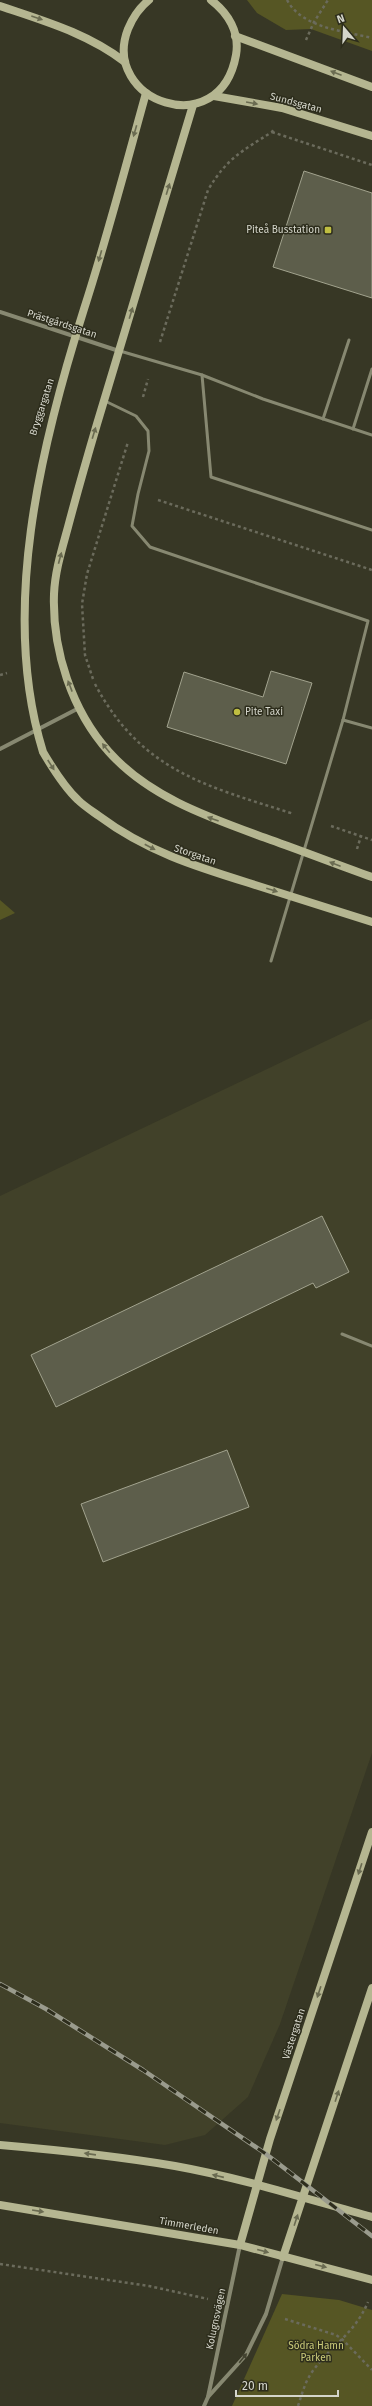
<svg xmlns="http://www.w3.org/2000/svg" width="372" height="2406" font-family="'Fira Sans',sans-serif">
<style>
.built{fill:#414129}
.green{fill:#565624}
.building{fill:#5d5e4b;stroke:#a2a38e}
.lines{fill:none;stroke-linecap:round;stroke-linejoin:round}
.path{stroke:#6b6b5c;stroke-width:2.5;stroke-dasharray:3 3;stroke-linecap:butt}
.lane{stroke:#878871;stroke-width:3}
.street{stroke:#878871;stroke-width:4}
.secondary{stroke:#b5b691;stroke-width:8}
.rail-casing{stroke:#9a9b8d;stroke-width:4.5}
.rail{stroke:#2d2d1c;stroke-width:3;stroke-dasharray:9;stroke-linecap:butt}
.oneway{fill:#6a6b51}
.oneway2{fill:#444431}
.poi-dot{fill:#bfbe41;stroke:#2d2d1c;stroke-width:1.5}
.labels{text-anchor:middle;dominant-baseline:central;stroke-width:3;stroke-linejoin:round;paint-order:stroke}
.street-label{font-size:10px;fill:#d5d6cb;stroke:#2d2d1c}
.poi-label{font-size:10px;fill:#d5d6cb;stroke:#2d2d1c;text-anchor:end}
.park-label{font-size:10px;fill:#caca79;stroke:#2d2d1c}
</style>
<rect width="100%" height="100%" fill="#373725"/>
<path class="built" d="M372,1019v734l-92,271 -32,73 -43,38 -40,10 -165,-22v-927z"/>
<g class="green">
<path d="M247,0h125v51l-61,-22 -25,1 -29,-17z"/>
<path d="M0,900l15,13 -15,7z"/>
<path d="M282,2294l57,6 33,10v96h-140z"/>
</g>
<g class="building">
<path d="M304,171l68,22v105l-99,-31z"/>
<path d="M271,671l41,12 -26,81 -119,-37 17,-55 79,25z"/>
<path d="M322,1216l27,56 -33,16 -3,-5 -257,124 -25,-52z"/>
<path d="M227,1450l22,57 -146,55 -22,-58z"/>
</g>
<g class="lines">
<g class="path">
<path d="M287,0c15,28 57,31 85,38"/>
<path d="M306,40l8,-18 14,-22"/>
<path d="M272,132l100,33"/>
<path d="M160,342l48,-152c19,-32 34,-39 64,-58l2,-3"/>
<path d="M143,397l5,-18"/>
<path d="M158,500l214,70"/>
<path d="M0,675l7,-2"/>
<path d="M93,679l-8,-24 -3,-51 5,-30 41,-132"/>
<path d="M95,684c46,87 111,102 199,130"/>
<path d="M331,826l41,14"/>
<path d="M357,849l4,-13"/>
<path d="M0,2264l149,22 59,13"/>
<path d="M285,2319l51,16 7,5 29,30"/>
<path d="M298,2406c4,-12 7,-24 14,-34 19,-27 42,-37 56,-70"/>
</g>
<g class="lane">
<path d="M120,351l82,24 61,24 109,36"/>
<path d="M202,375l9,102 161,53"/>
<path d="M105,401l31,15 12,15 1,20 -11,43 -6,32 18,21 218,74 -25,99 -72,241"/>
<path d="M323,419l26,-79"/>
<path d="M353,429l19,-60"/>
<path d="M343,720l29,8"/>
<path d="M342,1334l30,12"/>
</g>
<g class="street">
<path d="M0,312l119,39"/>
<path d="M0,749l79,-41"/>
<path d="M208,2397l38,-42 20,-41 17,-57"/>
<path d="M204,2406l4,-9 32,-152"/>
</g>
<g class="secondary">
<path d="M149,0c-10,8 -16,17 -21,29 -28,72 92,115 108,26 4,-23 -8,-42 -25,-55"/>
<path d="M0,6c44,15 87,27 125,56"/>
<path d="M235,36l137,51"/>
<path d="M146,93c-20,72 -39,145 -62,216 -44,139 -84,304 -41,443 10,17 21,35 35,48 6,6 14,11 21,16 47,35 95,50 150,67 41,13 82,26 123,39"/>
<path d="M214,96l68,12 90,28"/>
<path d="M193,105c-32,107 -64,213 -96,319 -10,34 -20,69 -29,103 -6,22 -13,44 -14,67 -2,56 18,117 55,158 42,47 105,67 162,88 34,12 67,25 101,37"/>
<path d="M0,2145c58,5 117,11 175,21 67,12 132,33 197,51"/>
<path d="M0,2205l240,40 132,35"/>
<path d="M240,2245l30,-106 102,-307"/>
<path d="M283,2257l89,-269"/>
</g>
<defs>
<path id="rail" d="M0,1984l46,25 97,61 123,84 106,82"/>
</defs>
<use href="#rail" class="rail-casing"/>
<use href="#rail" class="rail"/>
</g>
<defs><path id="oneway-solid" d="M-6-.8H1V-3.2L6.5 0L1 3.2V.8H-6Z"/></defs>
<g class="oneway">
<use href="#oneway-solid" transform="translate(37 18) rotate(19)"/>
<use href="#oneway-solid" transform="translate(336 73) rotate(-159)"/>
<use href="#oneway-solid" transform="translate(252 103) rotate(10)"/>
<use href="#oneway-solid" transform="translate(135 131) rotate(106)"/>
<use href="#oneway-solid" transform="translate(168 189) rotate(-73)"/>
<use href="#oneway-solid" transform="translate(100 256) rotate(106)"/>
<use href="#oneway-solid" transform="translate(131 313) rotate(-73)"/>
<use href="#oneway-solid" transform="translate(94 433) rotate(-73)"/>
<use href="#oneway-solid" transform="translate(60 558) rotate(-75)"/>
<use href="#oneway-solid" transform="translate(70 686) rotate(-111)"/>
<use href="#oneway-solid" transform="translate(106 748) rotate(-129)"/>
<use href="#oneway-solid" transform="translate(51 765) rotate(57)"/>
<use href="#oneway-solid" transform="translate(213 819) rotate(-160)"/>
<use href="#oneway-solid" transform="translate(150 847) rotate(28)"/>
<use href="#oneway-solid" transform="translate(335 864) rotate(-159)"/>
<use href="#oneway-solid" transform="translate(272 890) rotate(17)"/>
<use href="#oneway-solid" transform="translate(360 1869) rotate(108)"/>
<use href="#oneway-solid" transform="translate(319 1992) rotate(108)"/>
<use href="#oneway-solid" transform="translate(337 2096) rotate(-72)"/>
<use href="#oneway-solid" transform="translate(278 2115) rotate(109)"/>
<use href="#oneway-solid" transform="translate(90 2154) rotate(-172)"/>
<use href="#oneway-solid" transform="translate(218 2176) rotate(-167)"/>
<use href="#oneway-solid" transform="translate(38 2211) rotate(9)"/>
<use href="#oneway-solid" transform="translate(296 2220) rotate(-72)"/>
<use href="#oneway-solid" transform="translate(263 2251) rotate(15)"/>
<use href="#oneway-solid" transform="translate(321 2266) rotate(14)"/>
</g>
<use class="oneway2" href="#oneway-solid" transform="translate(243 2358) rotate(-51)"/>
<g class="poi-dot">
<rect x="324" y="226" width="8" height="8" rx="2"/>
<circle cx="237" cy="712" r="4"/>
</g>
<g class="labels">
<g class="street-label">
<text transform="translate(296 103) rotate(15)">Sundsgatan</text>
<text transform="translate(62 324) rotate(18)">Prästgårdsgatan</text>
<text transform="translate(42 407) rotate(-72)">Bryggargatan</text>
<text transform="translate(195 855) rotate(19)">Storgatan</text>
<text transform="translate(294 2034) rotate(-72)">Västergatan</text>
<text transform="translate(189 2226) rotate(10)">Timmerleden</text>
<text transform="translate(216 2319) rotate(-78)">Kolugnsvägen</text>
</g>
<g class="poi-label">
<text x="320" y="230">Piteå Busstation</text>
<text x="245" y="712" text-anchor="start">Pite Taxi</text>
</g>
<g class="park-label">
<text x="316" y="2346">Södra Hamn<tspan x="316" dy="12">Parken</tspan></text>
</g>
</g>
<g transform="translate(344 28) rotate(341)" stroke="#2d2d1c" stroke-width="3" paint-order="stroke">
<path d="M0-3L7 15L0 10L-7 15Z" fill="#d5d6cb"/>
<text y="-6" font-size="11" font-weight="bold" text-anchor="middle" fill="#d5d6cb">N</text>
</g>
<path d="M236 2390v6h102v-6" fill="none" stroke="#d5d6cb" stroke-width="2"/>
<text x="242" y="2390" font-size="12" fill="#d5d6cb" stroke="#2d2d1c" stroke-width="3" paint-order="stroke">20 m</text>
</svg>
